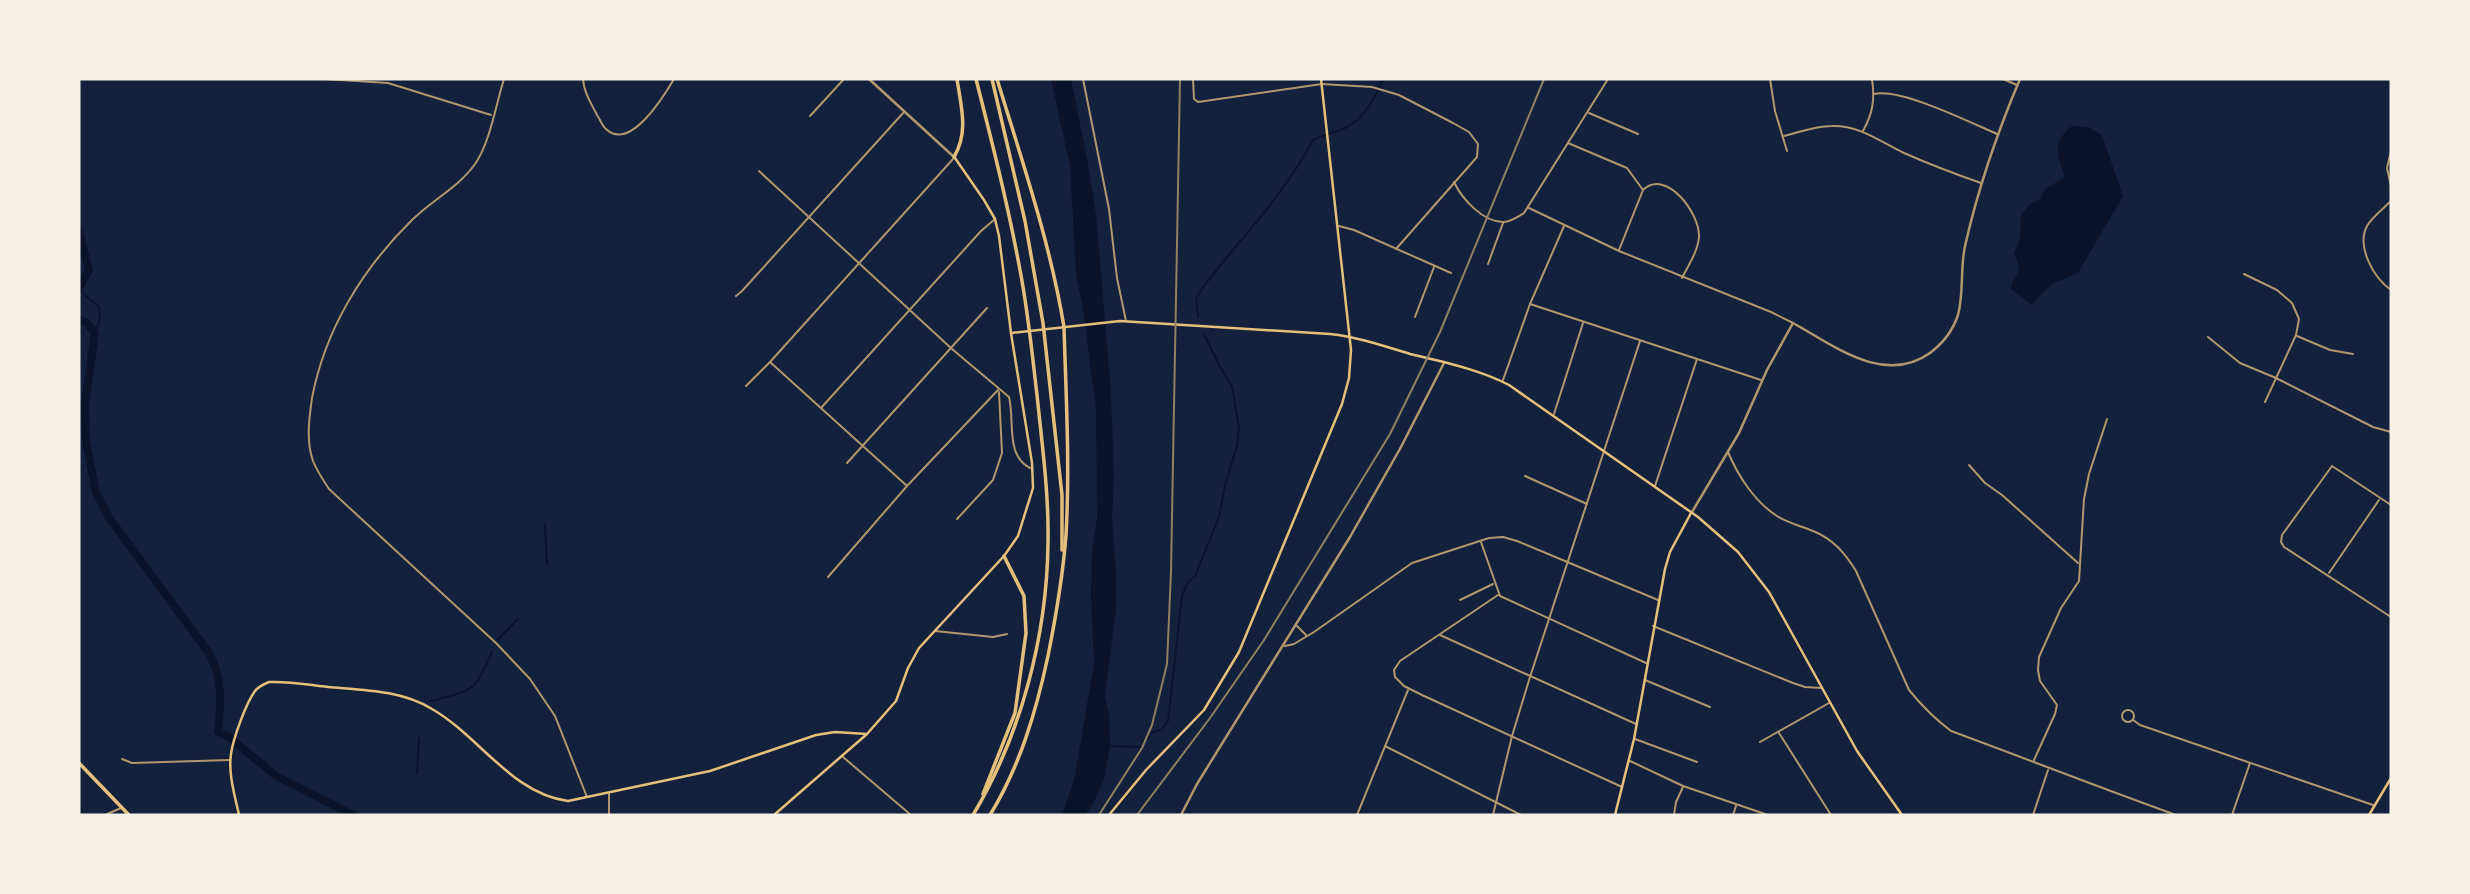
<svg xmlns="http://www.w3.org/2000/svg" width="2470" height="894" font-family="'Space Grotesk',sans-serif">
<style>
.water{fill:#0b132b}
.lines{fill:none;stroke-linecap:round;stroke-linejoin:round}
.stream{stroke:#0b132b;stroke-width:2}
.river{stroke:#0b132b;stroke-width:8}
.minor{stroke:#b1986c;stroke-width:2}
.tertiary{stroke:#b1986c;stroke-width:2.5}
.secondary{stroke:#e5c07b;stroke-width:2.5}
.primary{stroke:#e5c07b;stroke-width:3.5}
.motorway{stroke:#e5c07b;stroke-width:3.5}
.rail{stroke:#918062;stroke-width:2}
</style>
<rect width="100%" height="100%" fill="#14213d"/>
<g class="water">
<path d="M1051,79h20l16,80 9,55 15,179 3,84 -2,40 4,53v40l-11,86 4,20 1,30 -5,30 -12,28 -8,11h-23l12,-35 20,-116 -3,-69 1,-44 5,-32 -1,-110 -13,-100 -7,-34 -6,-109z"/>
<path d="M2072,126l16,1 14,8 21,61 -45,77 -24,10 -10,8 -12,14 -21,-16v-4l9,-16 -6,-16 6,-14 1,-24 9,-11 10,-5 5,-10 20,-12c-6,-19 -15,-34 7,-51z"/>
</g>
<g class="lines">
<g class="stream">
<path d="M79,290l20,17 1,12 -5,14"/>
<path d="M1198,317l-2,-18 7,-12c38,-49 81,-92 110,-147 10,-5 21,-7 32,-12 19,-9 31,-31 38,-49"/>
<path d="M545,524l2,41"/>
<path d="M497,640l21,-21"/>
<path d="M431,701c44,-12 42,-7 61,-49"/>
<path d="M1109,746l32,1 11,-15 10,-2 6,-9 14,-125 6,-14 7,-6 24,-59 6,-32 12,-39 2,-18 -7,-42 -13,-21 -15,-31"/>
<path d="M417,774l2,-36"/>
</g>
<g class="river">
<path d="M79,232l10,38 -10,18"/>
<path d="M79,320l7,2 9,11 -10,71 1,37 10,52 14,26 99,134c14,25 12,51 9,79l11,5 47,39 77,39"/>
</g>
<g class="minor">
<path d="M325,79l63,4 103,32"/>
<path d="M504,79c-8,25 -14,64 -29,85 -16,23 -43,36 -63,56 -50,49 -87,110 -100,178 -3,21 -6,43 1,63 4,10 10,19 16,28l167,154 34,36 25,37 32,81"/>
<path d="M583,79c1,14 8,24 14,36 3,4 5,11 9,14 24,23 58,-33 68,-50"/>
<path d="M1083,79l26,130 8,69 9,43"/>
<path d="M1193,79l1,20 4,3 124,-18 50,3 27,8 54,28 16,9 9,12 -1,13 -81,92"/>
<path d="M1770,79l5,32 12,40"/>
<path d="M2003,79l14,6"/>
<path d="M1874,94c27,-6 95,28 123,40"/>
<path d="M1589,113l49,21"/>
<path d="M810,116l34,-37"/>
<path d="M1863,131c10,-18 12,-32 9,-52"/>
<path d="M1784,136c15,-4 32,-10 48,-10 27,-1 49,16 72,27 25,11 51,21 77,30"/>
<path d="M1568,143l59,25 16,22c23,-22 57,23 56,47 -1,14 -11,29 -17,41"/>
<path d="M2391,151l-4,17 4,18"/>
<path d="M759,171l193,178 57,48c6,24 -4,58 21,71"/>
<path d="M1454,182c8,17 29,40 49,40 8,0 15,-5 21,-9l84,-134"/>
<path d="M2391,201c-7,7 -19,16 -24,25 -11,21 7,52 24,64"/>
<path d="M1529,208l90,43 152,61 22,11"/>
<path d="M1339,226l15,4 97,43"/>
<path d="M1619,250l24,-60"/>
<path d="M1488,264l15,-41"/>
<path d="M2244,274l33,16 15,13 7,16 -3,16 -31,67"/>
<path d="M736,296l6,-5 162,-179"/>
<path d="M1530,304l231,76"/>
<path d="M1415,317l19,-50"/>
<path d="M2297,336l33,14 23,4"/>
<path d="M2208,337l32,26 36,15 97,49 18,5"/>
<path d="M770,362l136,123"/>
<path d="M1503,380l27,-76 34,-78"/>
<path d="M746,386l24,-24 183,-203"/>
<path d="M821,408l160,-177 14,-12"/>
<path d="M1554,414l29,-91"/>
<path d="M1728,452c10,24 27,50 49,64 11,7 24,10 36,15 20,8 32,22 43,40l53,119c13,16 26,29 42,41 76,28 150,57 225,84"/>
<path d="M847,463l140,-155"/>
<path d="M1969,465l16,18 17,12 76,68"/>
<path d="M1525,476l62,28"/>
<path d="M1655,486l42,-127"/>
<path d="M2391,505l-59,-39 -50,69 -1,7 3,5 107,70"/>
<path d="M957,519l36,-39 9,-27 -3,-61"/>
<path d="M1481,542l19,54 146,67"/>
<path d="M2329,573l50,-73"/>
<path d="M828,577l79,-91 91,-96"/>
<path d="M1498,595l-98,66 -6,9 1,7 9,9 18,9 200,92"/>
<path d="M1460,600l33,-16"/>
<path d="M1297,626l9,9"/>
<path d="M1653,626l140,57 12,4 17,1"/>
<path d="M935,631l58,6 14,-3"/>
<path d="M1440,635l196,89"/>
<path d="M1285,646l9,-2 20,-12 98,-69 77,-25 14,-1 14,4 141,59"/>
<path d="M1645,680l65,27"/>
<circle cx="2128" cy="716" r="6"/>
<path d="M2133,720l7,5 233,80"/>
<path d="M1779,733l52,82"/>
<path d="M1635,739l62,23"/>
<path d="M1760,742l69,-39"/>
<path d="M1385,746l136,69"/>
<path d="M843,757l68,58"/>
<path d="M122,759l10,4 98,-3"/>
<path d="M2034,760l21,-46 2,-9 -17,-24 -2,-11 1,-13 22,-49 18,-27 5,-82 5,-25 18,-55"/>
<path d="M1630,761l53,25 85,29"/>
<path d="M609,794v21"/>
<path d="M105,815l16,-7"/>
<path d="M1357,815l51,-125"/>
<path d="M1493,815l19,-79 18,-59 110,-336"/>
<path d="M1674,815l2,-13 7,-15"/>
<path d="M1733,815l3,-9"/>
<path d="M2033,815l15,-45"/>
<path d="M2232,815l18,-52"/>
</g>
<g class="tertiary">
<path d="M869,79l85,78"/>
<path d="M1692,512l47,-79 28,-63 26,-47c40,22 91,63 137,30 12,-9 23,-23 28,-38 6,-22 2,-46 7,-69 13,-57 32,-113 55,-167"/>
<path d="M1181,815l16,-31 153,-247 51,-90 43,-84"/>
</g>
<g class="secondary">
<path d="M1011,333l109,-12 210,13c28,3 54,12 80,20 33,8 68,15 99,31l189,132 40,35 31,40 88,159 45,64"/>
<path d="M239,815c-4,-19 -11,-41 -8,-61 2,-15 15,-51 24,-63 4,-5 9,-7 14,-9 20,-1 40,3 59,5 35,3 73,3 104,22 47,27 80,85 136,92l142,-30 106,-36 19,-3 32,2"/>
<path d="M774,815l93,-81 29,-33 12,-33 11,-20 85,-92 14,-20 15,-48 -1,-25 -21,-130 -12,-97 -4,-17 -11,-19 -29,-42"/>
<path d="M1109,815l37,-45 58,-60 35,-58 103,-248 7,-26 2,-28 -30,-271"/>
<path d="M1615,815l19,-76 31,-170 5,-17 21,-39"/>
<path d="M2369,815l22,-37"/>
</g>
<path class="primary" d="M79,763l50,52"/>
<g class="motorway">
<path d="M992,79l33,142 18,102 19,172v55"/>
<path d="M954,157c15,-25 7,-51 3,-78"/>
<path d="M983,794l32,-81 11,-80 -2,-37 -20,-40"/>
<path d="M973,815c48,-80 74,-179 75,-272 1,-49 -6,-99 -11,-148 -5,-42 -9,-84 -17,-125 -12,-65 -28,-128 -44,-191"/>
<path d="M990,815c30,-49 46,-103 58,-159 8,-40 15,-81 18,-121 4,-69 0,-139 -2,-208 -14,-85 -42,-166 -67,-248"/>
</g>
<g class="rail">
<path d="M1099,815l43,-67 10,-23 15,-61 4,-92 9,-493"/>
<path d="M1137,815l73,-97 54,-78 126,-206 50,-102 104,-253"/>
</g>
</g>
<rect width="2470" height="894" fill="none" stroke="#f6f1e7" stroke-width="161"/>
</svg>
